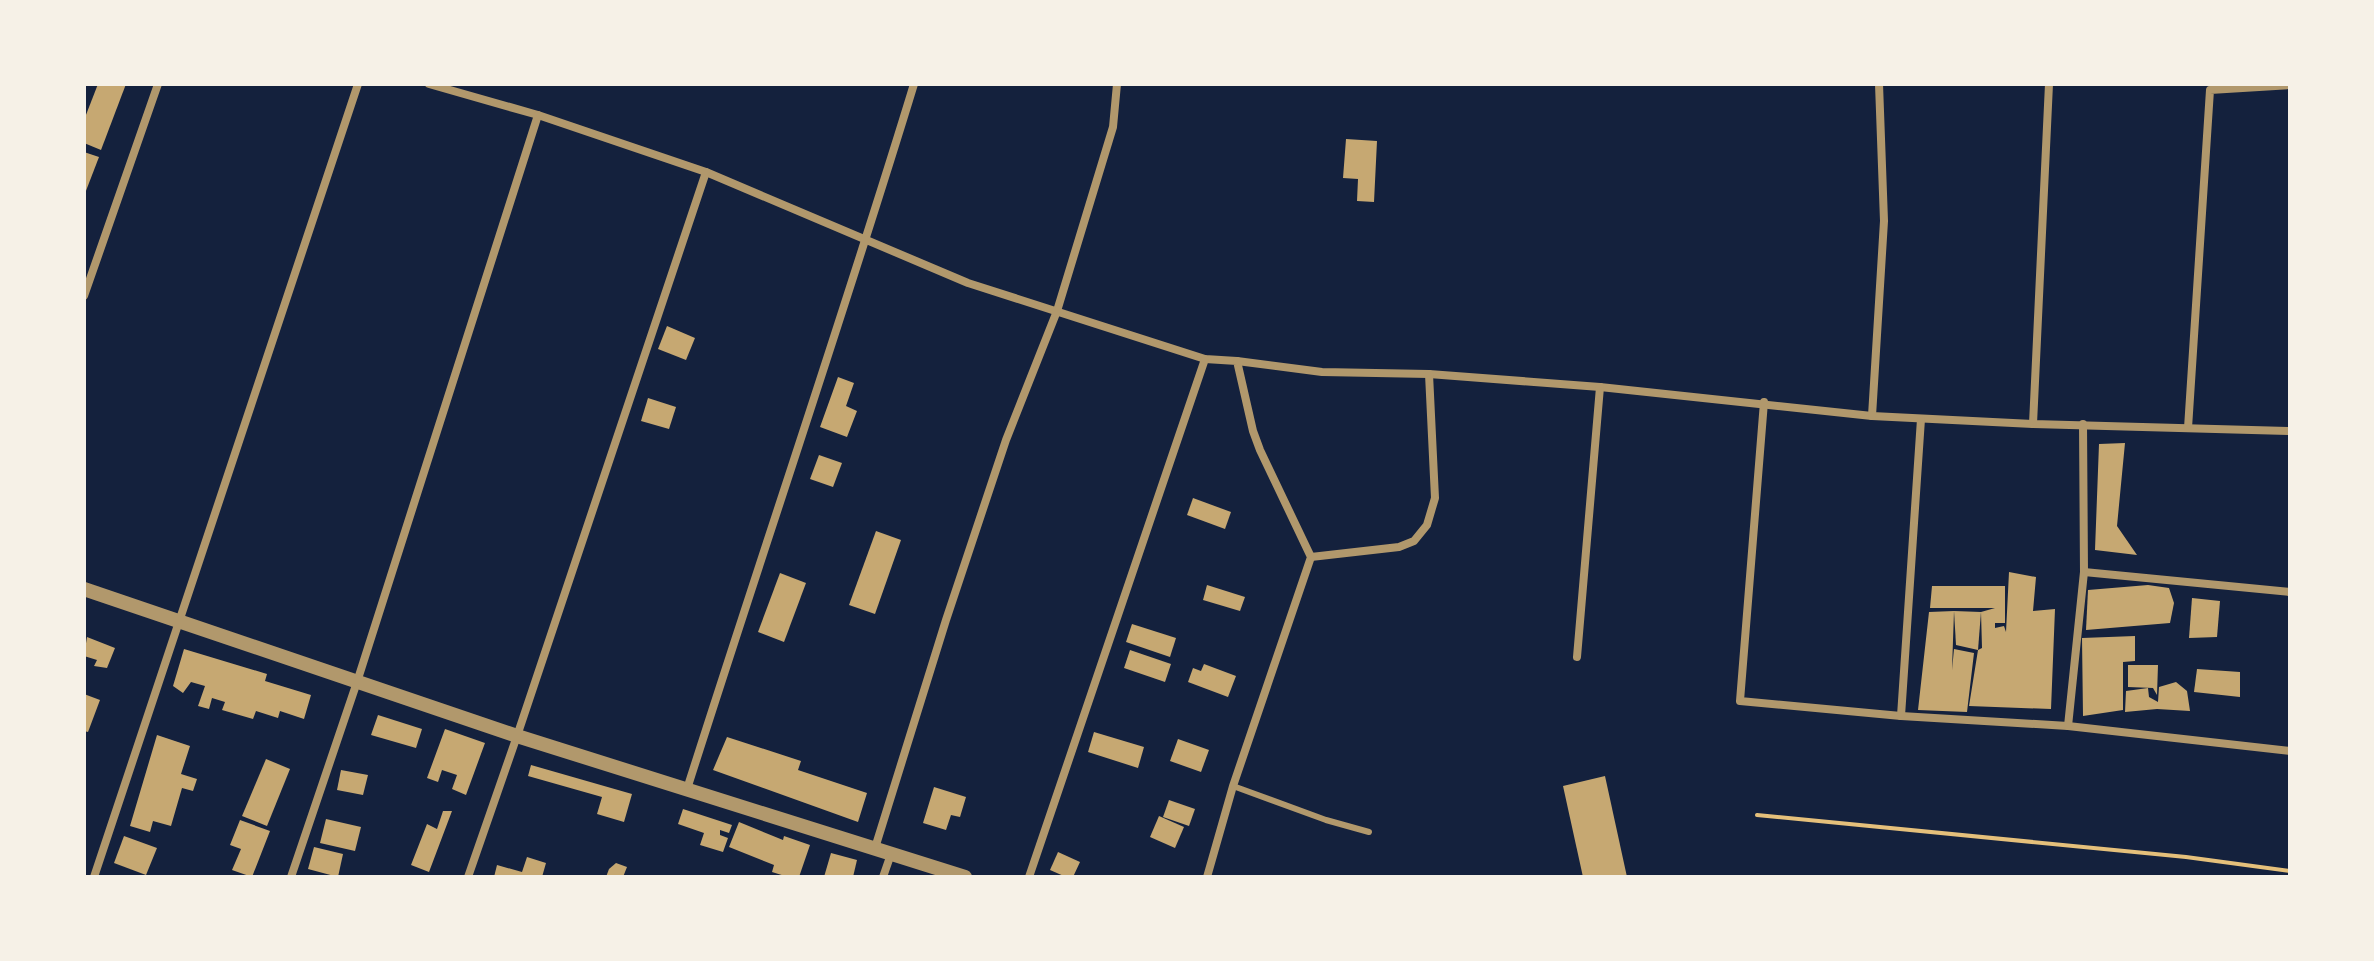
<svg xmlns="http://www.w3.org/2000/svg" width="2374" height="961" font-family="'Alegreya Sans',sans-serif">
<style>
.building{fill:#c6a872}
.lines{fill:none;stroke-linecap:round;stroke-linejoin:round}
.path{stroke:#e5c07b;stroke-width:4}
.service{stroke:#b1986c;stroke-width:6}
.minor{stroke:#b1986c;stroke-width:8}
.tertiary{stroke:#b1986c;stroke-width:14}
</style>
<rect width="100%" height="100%" fill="#14213d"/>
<g class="building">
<path d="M98,84h28l-25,66 -17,-7v-23z"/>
<path d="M1346,139l31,2 -3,61 -17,-1 1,-22 -15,-1z"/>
<path d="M84,152l15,5 -15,39z"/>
<path d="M667,326l28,12 -9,22 -28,-11z"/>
<path d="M838,377l16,6 -8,23 11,5 -10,26 -27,-10z"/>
<path d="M648,398l28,9 -7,22 -28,-8z"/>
<path d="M2125,443l-8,83 20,29 -42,-5 4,-106z"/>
<path d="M819,455l23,8 -9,24 -23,-8z"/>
<path d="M1193,498l38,14 -6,17 -38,-14z"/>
<path d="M876,531l25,9 -26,74 -26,-9z"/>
<path d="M2009,572l27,5 -3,34 22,-2 -4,100 -82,-3 9,-56 4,-2 -1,-36 14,-4h-65l2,-22h73v37h-10v5l9,-2 2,6z"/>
<path d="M780,573l26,10 -22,59 -26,-10z"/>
<path d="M1207,585l38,12 -5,14 -37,-11z"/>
<path d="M2148,585l21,3 5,15 -4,20 -84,7 2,-40z"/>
<path d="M2192,598l28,3 -3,36 -28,1z"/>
<path d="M1954,611l27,1 -3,38 -22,-5z"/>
<path d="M1954,611l-2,59 2,-21 20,4 -7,59 -49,-2 11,-98z"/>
<path d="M1132,624l44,14 -6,19 -44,-15z"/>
<path d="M2135,636v25l-12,1v48l-40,6 -1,-78z"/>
<path d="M87,637l28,11 -8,20 -13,-2 3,-6 -13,-4z"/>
<path d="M184,649l83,25 -2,7 46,14 -7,24 -24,-8 -2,7 -22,-7 -3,8 -31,-9 3,-8 -13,-4 -3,11 -11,-3 7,-20 -14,-4 -8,11 -10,-7z"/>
<path d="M1130,650l41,14 -6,18 -41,-14z"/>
<path d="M1204,664l32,12 -8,21 -40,-15 5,-14 8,3z"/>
<path d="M2128,665h30l-1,30 -4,-7 -25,-1z"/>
<path d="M2197,669l43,3v25l-46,-5z"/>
<path d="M2176,682l11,9 3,20 -33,-2 -32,3 1,-21 22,-3 1,9 9,5 1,-15z"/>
<path d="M84,694l16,6 -12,32 -4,-1z"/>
<path d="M378,715l44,14 -6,19 -45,-13z"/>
<path d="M445,729l40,14 -19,52 -14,-6 5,-14 -15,-5 -4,12 -11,-4z"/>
<path d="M1094,732l50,15 -6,21 -50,-16z"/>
<path d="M157,735l33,11 -9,28 16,5 -4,12 -11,-3 -11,38 -18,-5 -3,11 -20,-6z"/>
<path d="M727,737l74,24 -3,9 69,23 -9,29 -145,-52z"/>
<path d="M1178,739l31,11 -8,22 -31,-11z"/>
<path d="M266,759l24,10 -23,57 -25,-10z"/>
<path d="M531,765l101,29 -8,28 -27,-8 5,-17 -74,-21z"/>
<path d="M341,770l27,5 -5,20 -26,-5z"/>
<path d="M1605,776l22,101h-44l-20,-91z"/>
<path d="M934,787l32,10 -6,20 -9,-2 -5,15 -23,-7z"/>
<path d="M1169,800l26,9 -6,17 -26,-9z"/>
<path d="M683,809l49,16 -3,8 -9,-3v5l8,3 -5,14 -23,-7 4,-12 -26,-9z"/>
<path d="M443,811h9l-23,61 -18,-7 16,-41 10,5z"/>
<path d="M1159,816l25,11 -9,21 -25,-11z"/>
<path d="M326,819l35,8 -6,24 -35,-8z"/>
<path d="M240,820l30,11 -18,46 -20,-7 9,-21 -11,-4z"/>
<path d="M739,822l44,18 1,-4 26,9 -11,32h-11l-16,-5 2,-7 -45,-18z"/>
<path d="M124,836l33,12 -11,27 -32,-12z"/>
<path d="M314,847l29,7 -5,23 -30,-8z"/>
<path d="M1058,852l22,10 -7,15h-7l-16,-7z"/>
<path d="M831,853l26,7 -4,17h-29z"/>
<path d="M527,857l19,6 -4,14h-48l3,-12 25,7z"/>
<path d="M616,863l11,4 -4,10h-17l3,-8z"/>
</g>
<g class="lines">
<path class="path" d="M1757,815l429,42 104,14"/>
<path class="service" d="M1233,786l93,34 43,12"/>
<g class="minor">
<path d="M429,84l109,31 168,57 262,111 237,76 32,2 16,70 7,19 51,107 -78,229 -26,91"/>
<path d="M84,296l74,-212"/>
<path d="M1237,361l85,11 107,2 171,13 272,29 161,8 257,7"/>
<path d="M1764,402l-24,299 161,15 167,10 222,25"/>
<path d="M1872,416l12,-195 -5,-137"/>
<path d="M2033,424l16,-340"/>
<path d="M2188,428l22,-338 80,-5"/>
<path d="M1311,557l88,-10 15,-6 13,-16 8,-27 -6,-124"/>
<path d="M2084,572l206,20"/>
<path d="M1577,657l23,-270"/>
<path d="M1901,716l20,-297"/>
<path d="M2068,726l16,-154 -1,-148"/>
<path d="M687,789c75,-236 155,-469 227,-705"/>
<path d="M875,848l71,-228 60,-180 51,-129 56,-184 4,-43"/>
<path d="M94,877l264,-793"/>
<path d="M291,877l66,-195 181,-567"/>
<path d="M468,877l49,-141 189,-564"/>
<path d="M883,877l8,-23"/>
<path d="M1029,877l176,-518"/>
</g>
<path class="tertiary" d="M84,589l433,147 448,141"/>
</g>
<rect width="2374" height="961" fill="none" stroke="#f6f1e7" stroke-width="172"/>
</svg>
